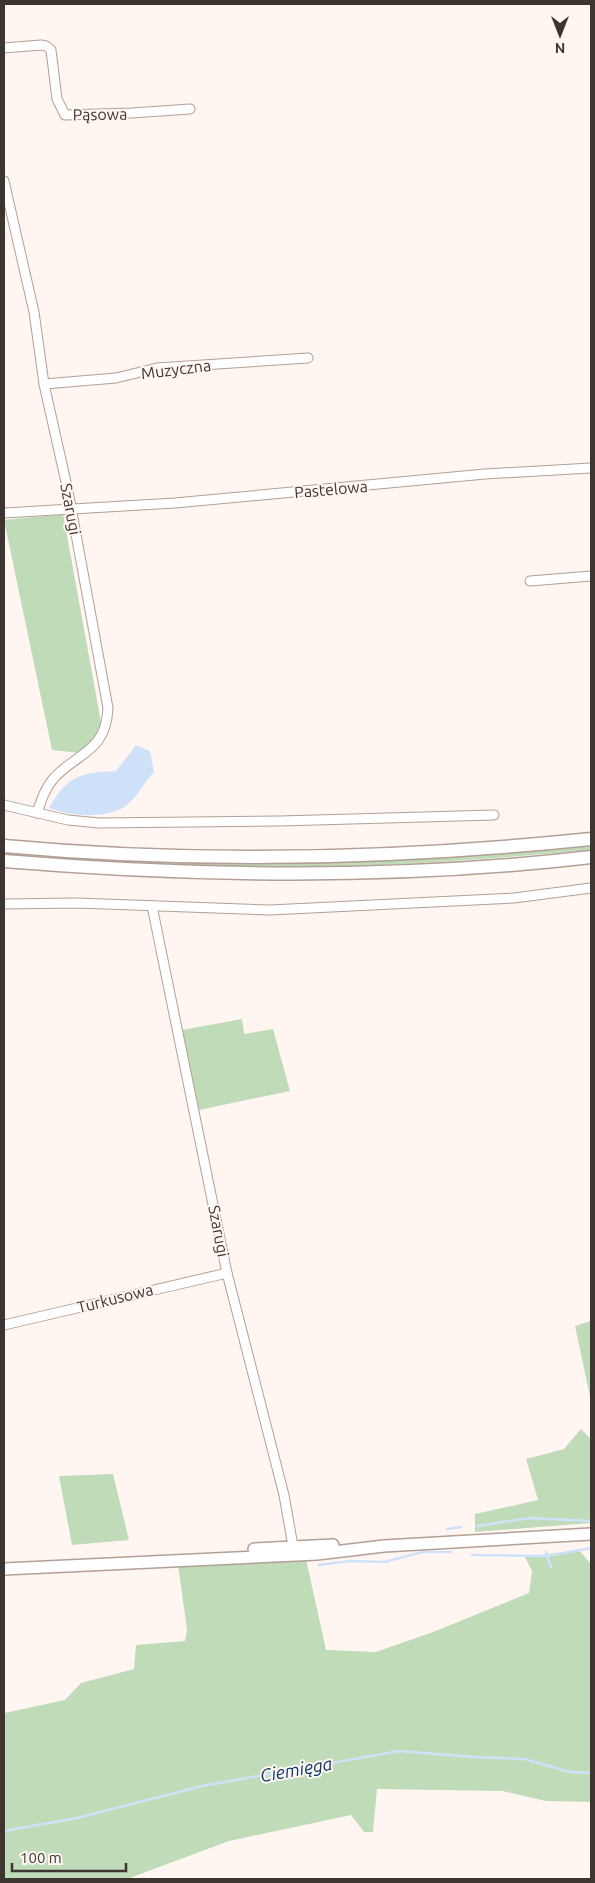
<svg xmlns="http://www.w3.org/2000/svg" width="595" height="1883" font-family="Ubuntu,sans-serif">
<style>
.green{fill:#bfdbb8}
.water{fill:#cfe1f8}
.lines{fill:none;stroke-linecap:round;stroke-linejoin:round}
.stream{stroke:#cfe1f8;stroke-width:2.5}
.minor-casing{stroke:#b39f95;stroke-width:11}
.major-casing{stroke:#b39f95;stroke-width:14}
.highway-casing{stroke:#b39f95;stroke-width:15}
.minor{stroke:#fff;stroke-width:9}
.major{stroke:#fff;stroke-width:11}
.highway{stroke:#fff;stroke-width:12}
.labels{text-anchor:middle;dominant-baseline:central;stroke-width:4;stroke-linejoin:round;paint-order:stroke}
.street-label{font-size:16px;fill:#3d3530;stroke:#fff6f2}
.water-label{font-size:18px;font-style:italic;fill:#0a396a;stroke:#fff6f2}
</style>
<rect width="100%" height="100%" fill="#fff6f2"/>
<g class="green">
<path d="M63,514l38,208 -6,16 -15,15 -28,-3 -48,-230z"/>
<path d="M591,844v6c-103,9 -207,17 -310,18 -93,0 -185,-5 -277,-11v-6l129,8z"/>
<path d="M242,1019l2,15 29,-5 17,62 -91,19 -17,-80z"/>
<path d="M591,1321v80l-16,-75z"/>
<path d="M581,1429l9,9 1,85 -116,9v-18l63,-14 -12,-41 38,-10z"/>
<path d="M113,1474l16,66 -57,5 -13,-69z"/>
<path d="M579,1550l12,14v238l-45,-1 -44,-10 -125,-2 -4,43h-9l-13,-17 -122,26 -102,38h-123v-166l61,-13 16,-17 53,-14 2,-24 49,-4 2,-12 -9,-64 128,-6 20,91 50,2 57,-20 96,-39 3,-22 -7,-14z"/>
</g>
<path class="water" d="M136,745l14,6 4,21c-10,10 -19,29 -31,36 -22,11 -52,8 -74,0 19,-33 30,-35 67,-37z"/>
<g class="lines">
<g class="stream">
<path d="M477,1526l52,-8 62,3"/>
<path d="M447,1529l14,-2"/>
<path d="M546,1552l5,15"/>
<path d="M472,1555l75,1 44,-8"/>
<path d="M319,1565l31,-4 35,1 37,-10h29"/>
<path d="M4,1831l73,-13 125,-32 197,-35 75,6 50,2 46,13 21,1"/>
</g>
<defs>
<g id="minor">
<path d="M4,48l37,-3 5,1 5,4 6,49 8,16 67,-2 58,-4"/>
<path d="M4,181l30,131 10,72 24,107 40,217c-2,44 -30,44 -54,70 -9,10 -13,23 -17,35"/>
<path d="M44,384l72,-6 41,-10 151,-10"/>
<path d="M4,513l171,-10 310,-29 106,-6"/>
<path d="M530,581l61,-5"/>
<path d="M4,805l64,15 31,3 181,-2 214,-6"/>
<path d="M4,904l73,-1 193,7 244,-12 77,-10"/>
<path d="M152,906l75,367 57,222 10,57"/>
<path d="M4,1325l223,-52"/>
</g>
<g id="major">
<path d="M254,1549l79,-4"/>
<path d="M4,1569l313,-15 67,-8 207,-12"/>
</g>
<g id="highway">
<path d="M4,846c195,18 392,13 587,-7"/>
<path d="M4,861c195,16 392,19 587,-4"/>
</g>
</defs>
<use href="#minor" class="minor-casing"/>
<use href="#major" class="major-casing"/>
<use href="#highway" class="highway-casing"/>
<use href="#minor" class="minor"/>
<use href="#major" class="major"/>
<use href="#highway" class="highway"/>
</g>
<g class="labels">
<g class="street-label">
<text transform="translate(100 114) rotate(-1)">Pąsowa</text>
<text transform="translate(176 369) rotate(-7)">Muzyczna</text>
<text transform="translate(331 489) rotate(-5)">Pastelowa</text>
<text transform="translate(71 509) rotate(79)">Szarugi</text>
<text transform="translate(219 1231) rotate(79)">Szarugi</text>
<text transform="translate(115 1298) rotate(-14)">Turkusowa</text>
</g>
<g class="water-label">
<text transform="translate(296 1769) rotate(-10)">Ciemięga</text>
</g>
</g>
<rect width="595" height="1883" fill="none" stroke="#3d3530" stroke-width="10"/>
<g transform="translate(560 35) rotate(180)" stroke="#fff6f2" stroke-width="4" paint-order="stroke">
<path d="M0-4L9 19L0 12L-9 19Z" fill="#3d3530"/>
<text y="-8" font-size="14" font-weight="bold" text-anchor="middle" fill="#3d3530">N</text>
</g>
<path d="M12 1863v8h114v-8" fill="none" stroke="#3d3530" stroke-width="2.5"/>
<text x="20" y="1863" font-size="15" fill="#3d3530" stroke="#fff6f2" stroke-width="4" paint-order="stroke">100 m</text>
</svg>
